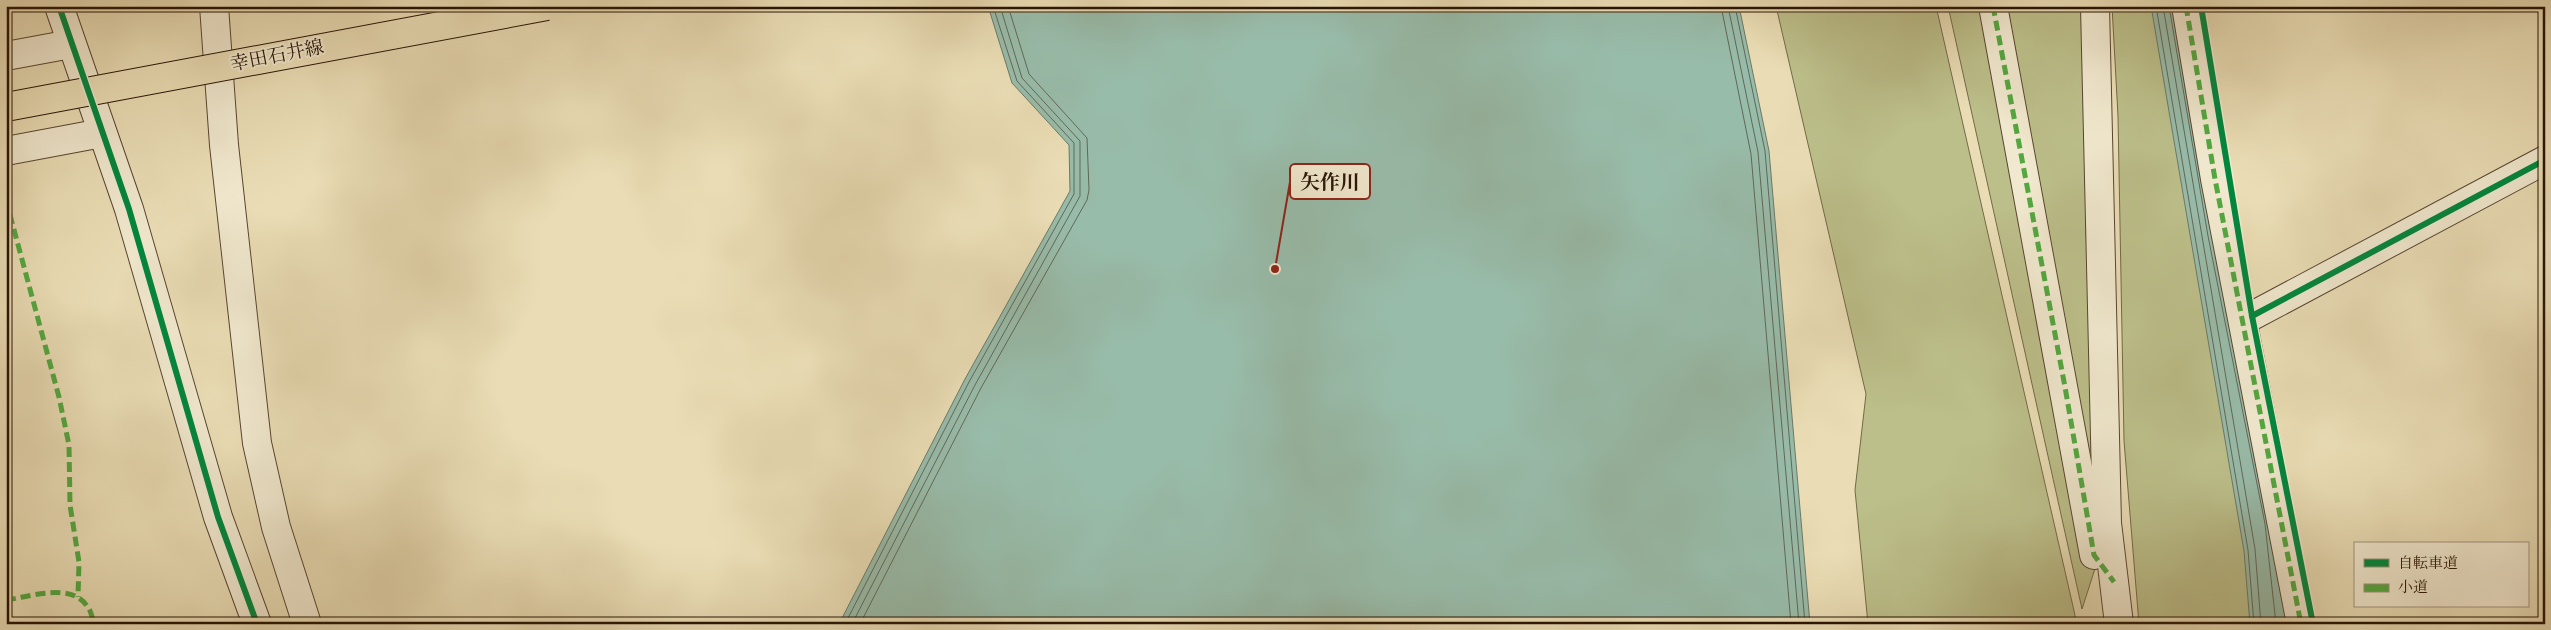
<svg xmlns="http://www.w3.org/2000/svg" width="2551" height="630" font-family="'IM FELL DW Pica','Noto Serif JP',serif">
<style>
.green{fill:#bcbf8a;stroke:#726a48}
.water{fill:#98bcaa;stroke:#6b7968}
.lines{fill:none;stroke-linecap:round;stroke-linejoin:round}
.shore{stroke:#606858;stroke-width:1}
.minor-casing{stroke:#584631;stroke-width:30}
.minor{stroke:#f1e9cf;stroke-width:28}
.major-bridge-casing{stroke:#281405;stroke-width:30;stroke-linecap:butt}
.major-bridge{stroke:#eaddb5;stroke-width:28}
.quiet{stroke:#53a840;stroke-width:5;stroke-dasharray:10 5;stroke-linecap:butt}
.cycleway-casing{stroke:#f1e9cf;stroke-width:9}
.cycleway{stroke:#00873e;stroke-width:6}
.labels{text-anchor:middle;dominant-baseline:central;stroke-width:4;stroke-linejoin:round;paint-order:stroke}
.street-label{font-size:19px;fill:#281405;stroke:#f1e9cf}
.leader{fill:none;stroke:#8f2418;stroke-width:2}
.callout-dot{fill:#8f2418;stroke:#f1e9cf;stroke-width:2}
.callout{fill:#f1e9cf;stroke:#8f2418;stroke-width:2}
.callout-label{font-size:20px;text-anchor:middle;font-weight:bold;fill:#281405}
</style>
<rect width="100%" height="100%" fill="#eaddb5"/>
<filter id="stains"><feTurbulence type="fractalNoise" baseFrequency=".004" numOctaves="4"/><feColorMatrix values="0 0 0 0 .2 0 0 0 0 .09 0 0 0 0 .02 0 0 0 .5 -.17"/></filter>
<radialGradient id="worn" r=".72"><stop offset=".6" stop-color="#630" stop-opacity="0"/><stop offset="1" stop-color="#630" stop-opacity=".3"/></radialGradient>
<g class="green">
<path d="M1776,6h160l141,618h-209l-13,-134 11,-96z"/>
<path d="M1948,6h135l3,222 14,325 -18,56z"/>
<path d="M2112,6h83l113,618h-169l-15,-183 -6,-325z"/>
</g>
<g class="water">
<path d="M988,6h751l30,145 41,473h-971l126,-245 105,-188 -1,-46 -57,-62z"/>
<path d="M2151,6h29l106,603 1,15h-37l-6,-73z"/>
</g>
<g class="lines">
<g class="shore">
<path d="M1721,6l30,148 40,470"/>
<path d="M1728,6l30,146 41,472"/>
<path d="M1735,6l30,145 40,473"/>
<path d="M2156,6l92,544 6,74"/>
<path d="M2163,6l92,543 6,75"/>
<path d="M2169,6l39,230 57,288 11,100"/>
<path d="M845,624l124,-242 105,-188v-51l-57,-62 -24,-75"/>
<path d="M852,624l123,-239 105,-189v-55l-58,-63 -22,-72"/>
<path d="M860,624l121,-236 106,-188 2,-10 -2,-52 -58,-64 -21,-68"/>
</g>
<defs>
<g id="minor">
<path d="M59,6l70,203 89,308 39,107"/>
<path d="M214,6l10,139 33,298 19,84 31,97"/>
<path d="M1993,6l101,549"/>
<path d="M2095,6l12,517 12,101"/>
<path d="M2186,6l29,173 86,445"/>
<path d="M6,56l65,-12"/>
<path d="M6,151l96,-18"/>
<path d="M2252,316l293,-156"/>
</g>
</defs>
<use href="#minor" class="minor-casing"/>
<use href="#minor" class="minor"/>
<defs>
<path id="major-bridge" d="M6,107l541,-101"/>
</defs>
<use href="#major-bridge" class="major-bridge-casing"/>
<use href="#major-bridge" class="major-bridge"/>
<g class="quiet">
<path d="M1993,6l72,381 29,168 20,27"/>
<path d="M2186,6l29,173 86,445"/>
<path d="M6,200l53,197 10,48 1,60 9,57 -1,35"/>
<path d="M6,600c23,-3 65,-18 81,6 4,4 5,12 7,18"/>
</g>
<defs>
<g id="cycleway">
<path d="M59,6l70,203 89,308 39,107"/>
<path d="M2201,6l51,310 61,308"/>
<path d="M2252,316l293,-156"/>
</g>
</defs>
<use href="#cycleway" class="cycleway-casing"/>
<use href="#cycleway" class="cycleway"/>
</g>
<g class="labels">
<g class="street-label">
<text transform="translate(277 56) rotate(-11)">幸田石井線</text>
</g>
</g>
<path class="leader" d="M1275 269L1290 182"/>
<circle class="callout-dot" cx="1275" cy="269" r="5"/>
<rect class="callout" x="1290" y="164" width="80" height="35" rx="5"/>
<g class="callout-label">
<text x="1330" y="189">矢作川</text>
</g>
<rect width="2551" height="630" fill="none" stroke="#eaddb5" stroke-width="25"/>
<rect x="8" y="8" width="2536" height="615" fill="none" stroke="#281405" stroke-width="2.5"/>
<rect x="12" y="12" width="2526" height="605" fill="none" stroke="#281405"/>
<rect x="2354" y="542" width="175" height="65" fill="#f1e9cf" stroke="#a1947e"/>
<rect x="2364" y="559" width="25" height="8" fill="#00873e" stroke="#a1947e"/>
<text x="2398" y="568" font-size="15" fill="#281405">自転車道</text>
<rect x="2364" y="584" width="25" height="8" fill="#53a840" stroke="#a1947e"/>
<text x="2398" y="592" font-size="15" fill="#281405">小道</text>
<rect width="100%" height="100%" filter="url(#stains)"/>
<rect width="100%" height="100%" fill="url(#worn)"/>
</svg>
